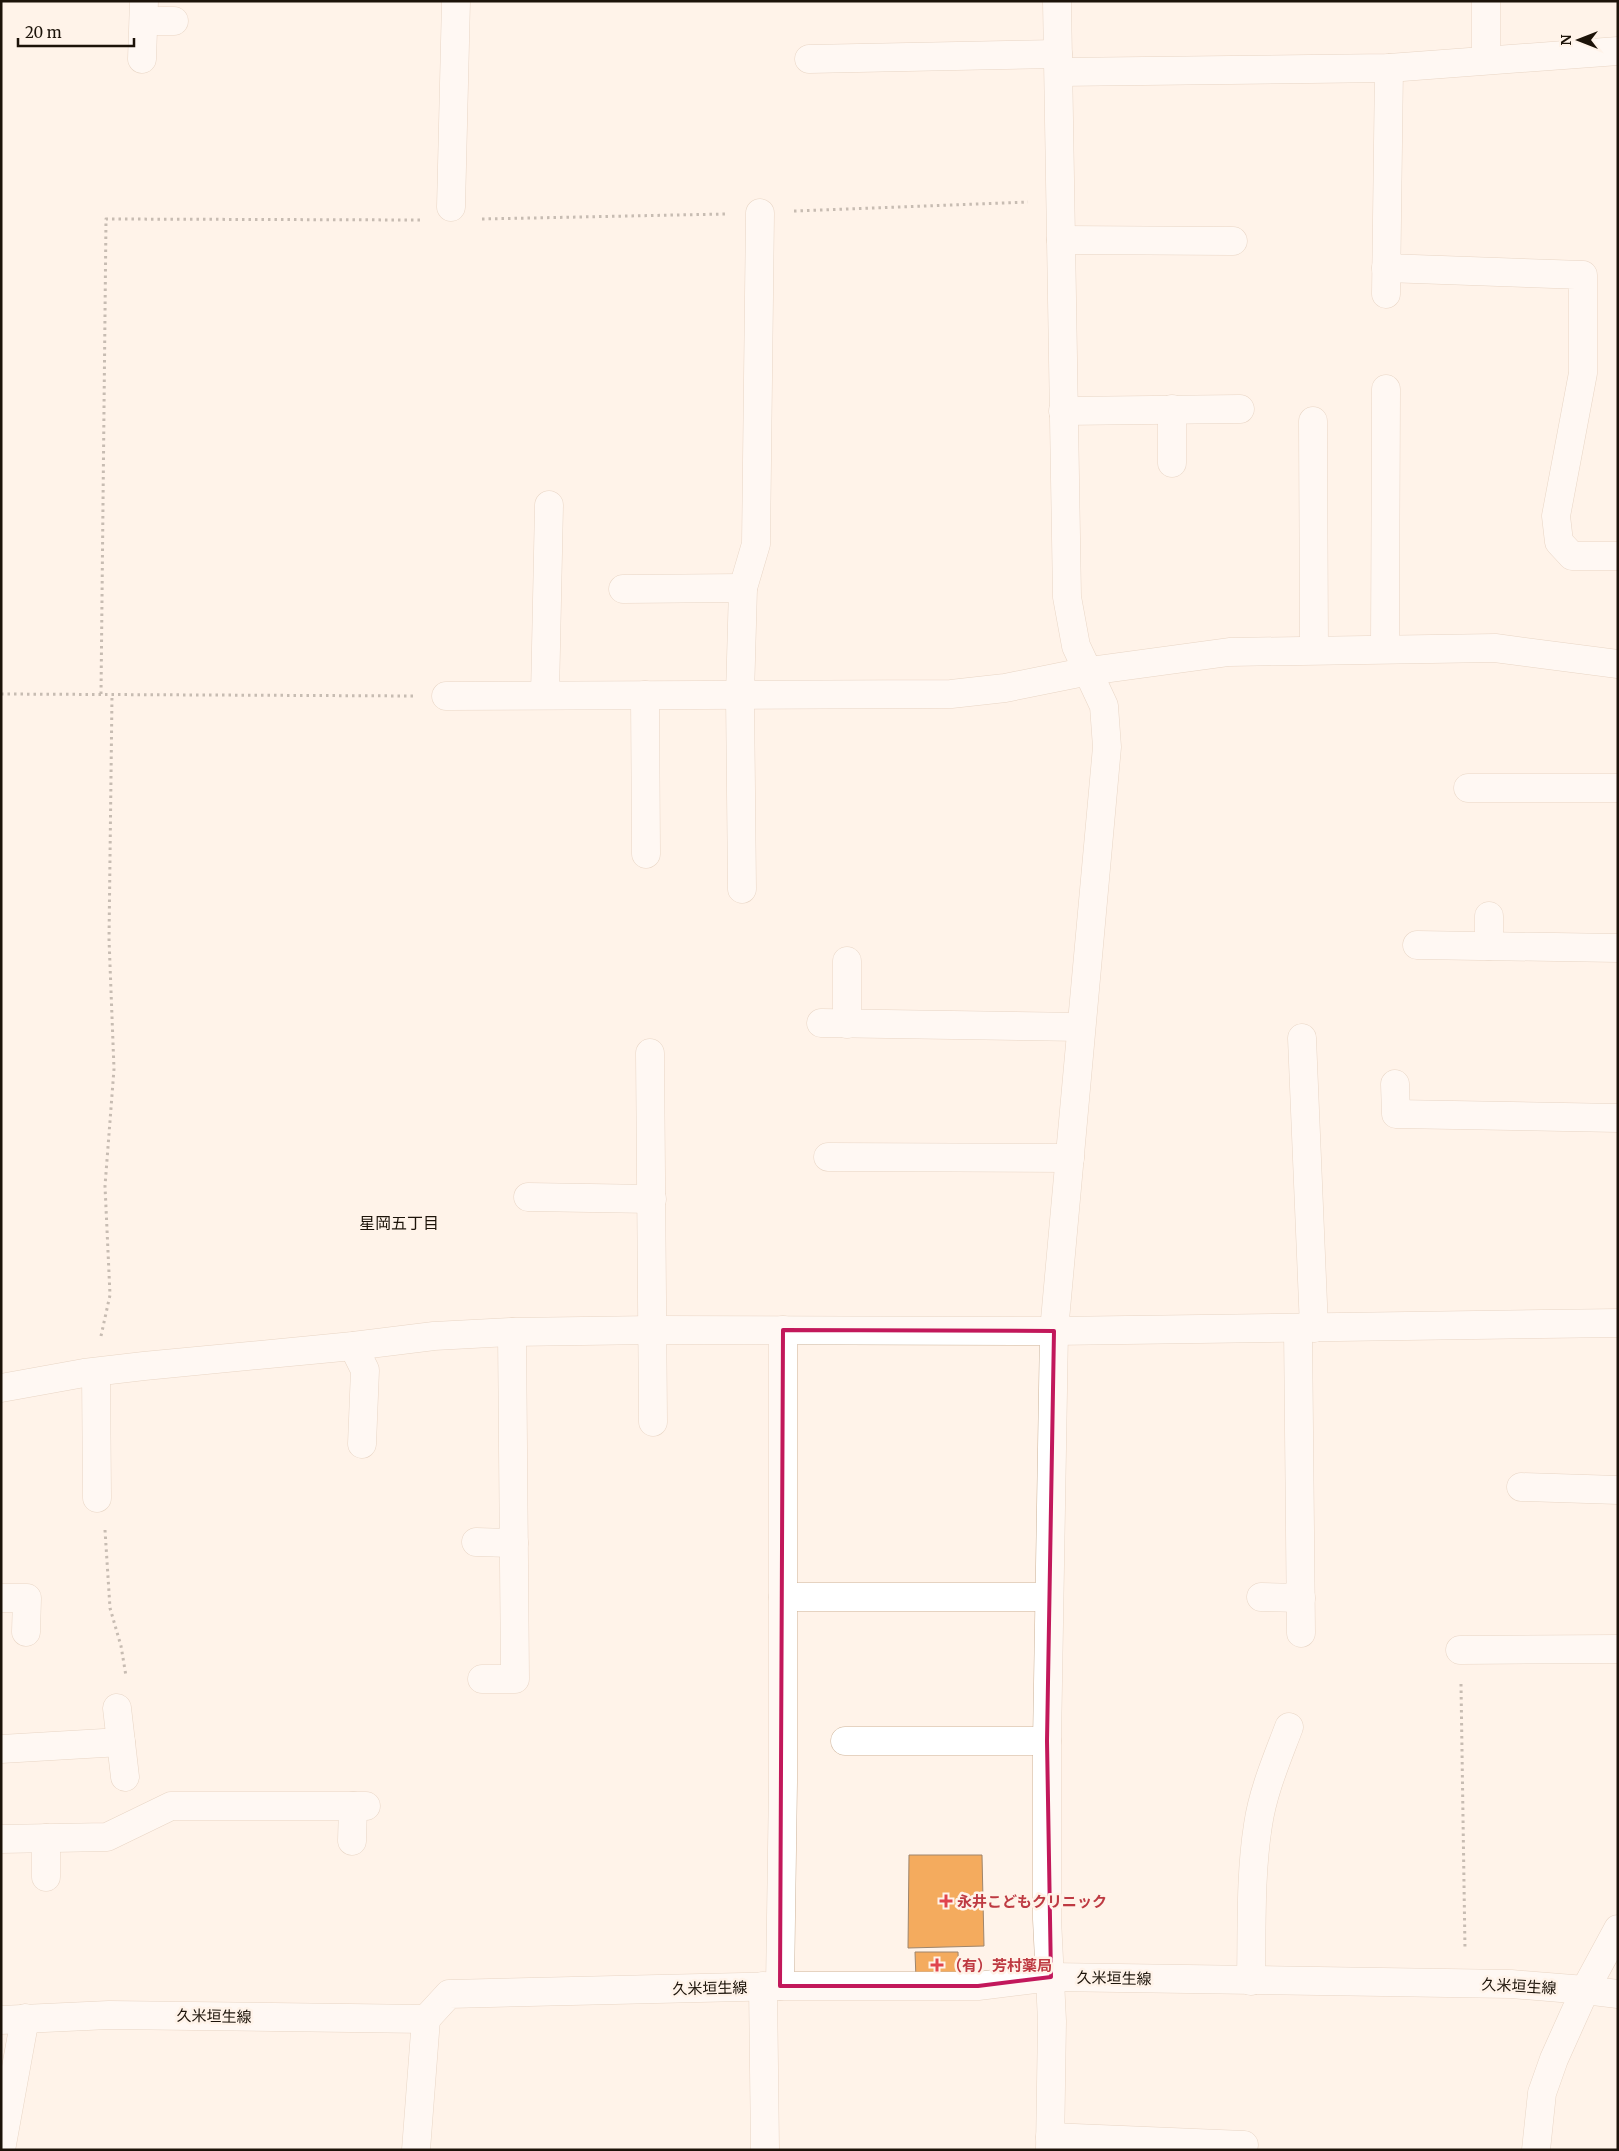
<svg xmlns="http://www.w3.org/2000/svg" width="1619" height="2151" font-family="Merriweather,'Noto Sans JP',serif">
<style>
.building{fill:#f4ab5e;stroke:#9e856c}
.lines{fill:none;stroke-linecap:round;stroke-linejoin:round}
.minor-casing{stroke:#cdb399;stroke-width:29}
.major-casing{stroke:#cdb399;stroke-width:29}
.path{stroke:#847a70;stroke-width:3;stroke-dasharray:2.5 4;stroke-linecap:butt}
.minor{stroke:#fff;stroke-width:28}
.major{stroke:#fff;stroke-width:28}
.marked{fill:none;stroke:#c2185b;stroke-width:4;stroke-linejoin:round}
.health-dot{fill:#e0444e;stroke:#fff3e9;stroke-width:2}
.labels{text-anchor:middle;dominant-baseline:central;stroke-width:5;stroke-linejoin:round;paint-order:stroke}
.health-label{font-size:15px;font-weight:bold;fill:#be3a42;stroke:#fff3e9;text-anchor:start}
.street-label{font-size:15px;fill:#1c1309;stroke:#fff3e9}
.neighbourhood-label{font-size:16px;fill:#1c1309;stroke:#fff3e9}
</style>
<rect width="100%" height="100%" fill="#fff3e9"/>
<g class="building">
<path d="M909,1855h73l2,91 -76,2z"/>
<path d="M915,1952h43l1,26 -43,1z"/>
</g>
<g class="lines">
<defs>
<g id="minor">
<path d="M1486,1v59"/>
<path d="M144,21h30"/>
<path d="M142,59l2,-58"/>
<path d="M809,59l249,-5"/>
<path d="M1059,72l330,-4 229,-17"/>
<path d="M451,207l5,-206"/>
<path d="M1061,240l172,1"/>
<path d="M1386,268l197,7v98l-27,143 3,26 13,14h46"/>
<path d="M1386,294l3,-226"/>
<path d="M1172,409v54"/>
<path d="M1063,411l177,-2"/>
<path d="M1313,421l1,229"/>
<path d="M623,589l120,-1"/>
<path d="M1385,649l1,-260"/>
<path d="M545,695l4,-190"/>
<path d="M645,695l1,159"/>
<path d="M446,696l505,-2 54,-6 84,-17 140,-19 266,-4 123,16"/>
<path d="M1468,788h150"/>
<path d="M742,889l-2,-194 3,-107 13,-44 4,-331"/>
<path d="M1489,916v30"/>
<path d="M1417,945l201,3"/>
<path d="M821,1023l260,4"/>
<path d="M847,1024v-63"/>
<path d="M1302,1038l12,290"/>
<path d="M650,1053l3,369"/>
<path d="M1395,1084l1,30 222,4"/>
<path d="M828,1157l242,1"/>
<path d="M528,1197l124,2"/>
<path d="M1298,1328l3,305"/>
<path d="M353,1346l12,24 -3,74"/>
<path d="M96,1372l1,126"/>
<path d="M1,1388l83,-15 60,-7 209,-20 81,-10 78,-4 141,-2 401,1 564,-8"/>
<path d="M1521,1487l97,3"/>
<path d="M476,1542l38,1"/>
<path d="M783,1597h266"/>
<path d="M1261,1597l40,1"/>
<path d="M1,1598h26l-1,34"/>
<path d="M1460,1650l158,-1"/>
<path d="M482,1679h33l-3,-347"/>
<path d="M117,1708l8,69"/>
<path d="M845,1741h202"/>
<path d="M1,1749l120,-7"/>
<path d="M46,1838v39"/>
<path d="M1,1839l106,-2 64,-31h195"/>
<path d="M352,1841l1,-35"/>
<path d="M1618,1929l-33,61 33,4"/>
<path d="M1251,1981c1,-52 -1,-105 7,-156 5,-34 19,-66 31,-98"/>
<path d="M763,1986l2,164"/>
<path d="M780,1986l3,-204v-452"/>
<path d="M1050,2137l194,8"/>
<path d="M1,2150l24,-132"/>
<path d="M1050,2150l2,-129 -5,-102v-178l7,-410 53,-584 -3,-41 -28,-60 -9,-49 -10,-596"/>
</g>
<g id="major">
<path d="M1,2020l108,-5 317,4 23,-25 331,-8h198l73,-9 460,7 74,6 -31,69 -12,34 -6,57"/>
<path d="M416,2150l10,-131"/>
</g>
</defs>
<use href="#minor" class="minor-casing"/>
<use href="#major" class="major-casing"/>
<g class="path">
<path d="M794,211l234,-9"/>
<path d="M482,219l243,-5"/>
<path d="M1,694l412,2"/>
<path d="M101,694l5,-475 314,1"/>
<path d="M101,1336l9,-41 -5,-109 9,-117 -5,-130 3,-244"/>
<path d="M105,1530l5,78 11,38 5,30"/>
<path d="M1461,1684l4,266"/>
</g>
<use href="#minor" class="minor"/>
<use href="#major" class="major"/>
</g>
<path d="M0 0H1619V2151H0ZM783,1330l271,1 -7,410 4,236 -73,9h-198z" fill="#fff3e9" fill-opacity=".55" fill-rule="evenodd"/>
<path class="marked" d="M783,1330l271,1 -7,410 4,236 -73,9h-198z"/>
<g class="health-dot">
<path d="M943.5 1893.5h5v5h5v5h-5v5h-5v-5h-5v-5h5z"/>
<path d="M934.5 1957.5h5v5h5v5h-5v5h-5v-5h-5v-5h5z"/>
</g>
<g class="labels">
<g class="health-label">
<text x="957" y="1901">永井こどもクリニック</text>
<text x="947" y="1965">（有）芳村薬局</text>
</g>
<g class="street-label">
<text transform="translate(1114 1978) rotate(1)">久米垣生線</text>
<text transform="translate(1519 1986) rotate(3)">久米垣生線</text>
<text transform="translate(710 1988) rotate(-1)">久米垣生線</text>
<text transform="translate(214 2016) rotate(1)">久米垣生線</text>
</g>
<g class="neighbourhood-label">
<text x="399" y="1223">星岡五丁目</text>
</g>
</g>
<rect width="1619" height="2151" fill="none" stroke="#1c1309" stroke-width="5"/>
<g transform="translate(1579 40) rotate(270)" stroke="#fff3e9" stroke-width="4" paint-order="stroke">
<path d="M0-4L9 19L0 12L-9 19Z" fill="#1c1309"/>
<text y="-8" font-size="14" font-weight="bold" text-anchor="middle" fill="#1c1309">N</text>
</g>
<path d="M18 38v8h116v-8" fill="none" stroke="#1c1309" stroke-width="2.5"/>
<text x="25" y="38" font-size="15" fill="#1c1309" stroke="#fff3e9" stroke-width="4" paint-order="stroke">20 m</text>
</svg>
